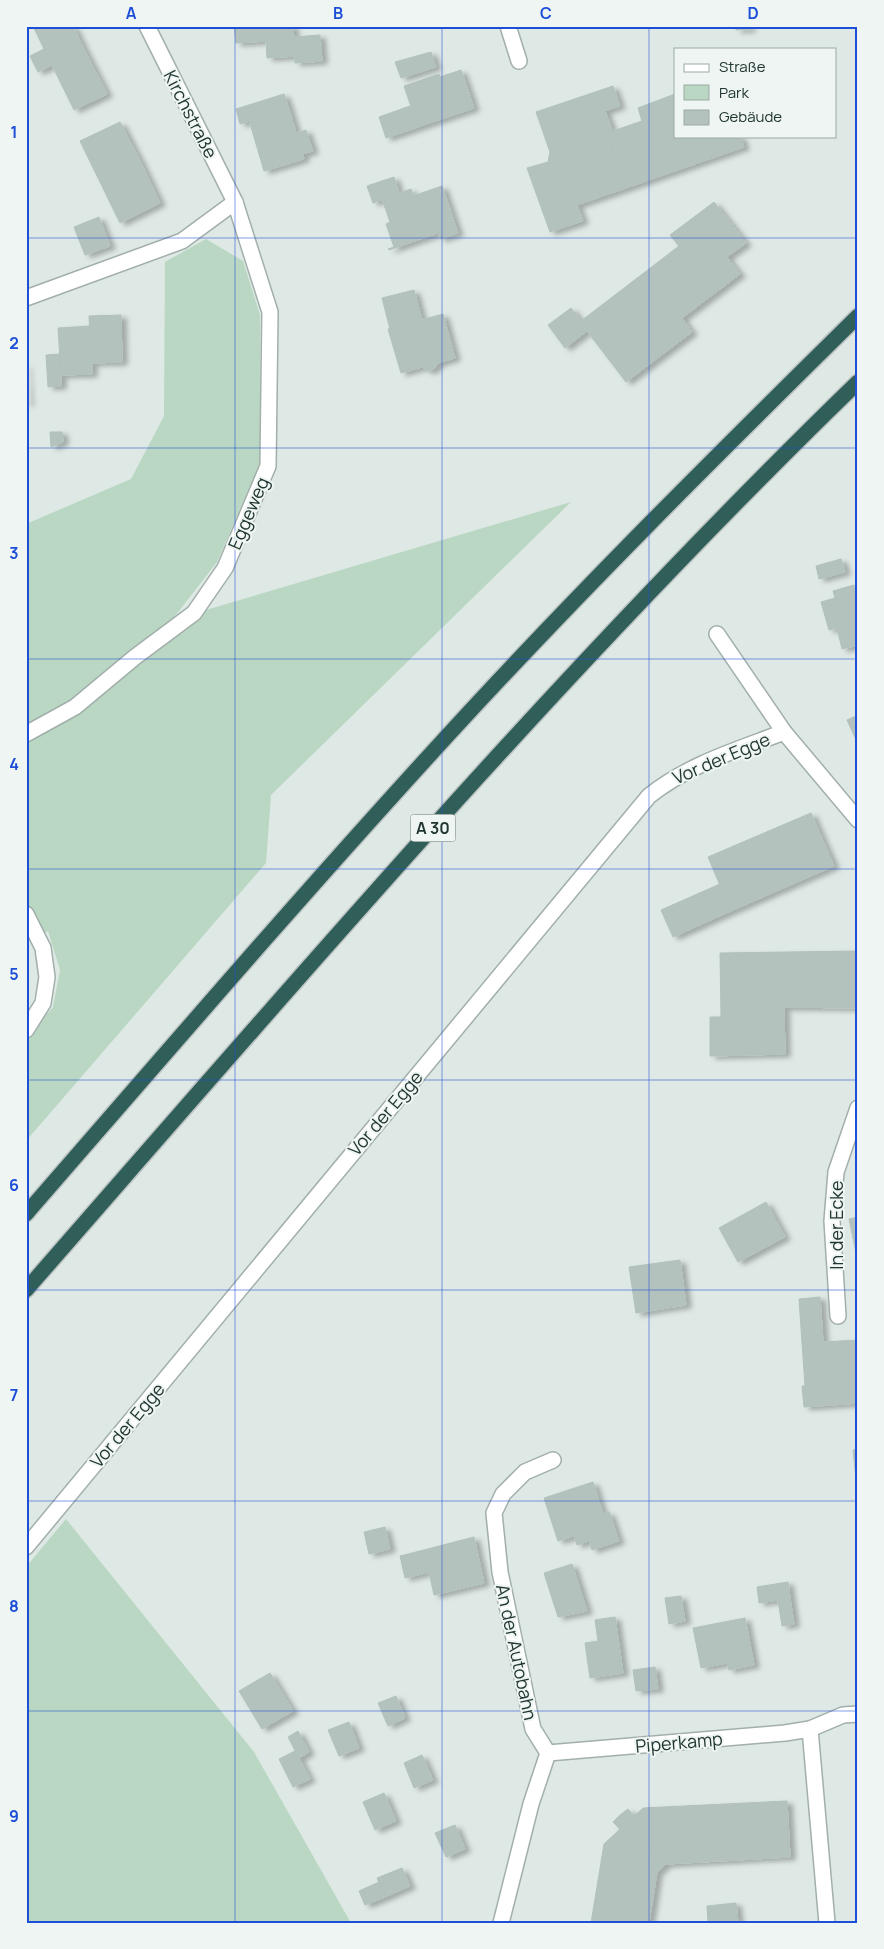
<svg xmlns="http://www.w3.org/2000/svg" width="884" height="1949" font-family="Manrope,sans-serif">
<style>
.green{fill:#b9d7c3}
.building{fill:#b4c2bd;stroke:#b1c1bc;filter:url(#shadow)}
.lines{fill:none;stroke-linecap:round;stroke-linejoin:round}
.minor-casing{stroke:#a2afab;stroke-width:18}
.motorway-casing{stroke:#bcc3c2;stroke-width:18}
.minor{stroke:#fff;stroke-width:15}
.motorway{stroke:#305f59;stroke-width:15}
.grid{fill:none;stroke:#1d4ed8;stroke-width:1;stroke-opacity:0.55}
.labels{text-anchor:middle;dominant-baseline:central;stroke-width:4;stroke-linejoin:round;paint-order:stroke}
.shield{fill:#eef5f2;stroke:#5e6f6c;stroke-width:1}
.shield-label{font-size:16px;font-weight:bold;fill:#213632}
.street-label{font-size:18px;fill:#213632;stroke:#eef5f2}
.neatline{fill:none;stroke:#1d4ed8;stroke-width:2}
.grid-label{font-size:16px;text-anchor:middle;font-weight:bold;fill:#1d4ed8}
</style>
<defs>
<filter id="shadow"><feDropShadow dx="5.5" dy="3" stdDeviation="2.5" flood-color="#0004"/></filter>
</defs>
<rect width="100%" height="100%" fill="#dee8e4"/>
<g class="green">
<path d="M206,239l37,22 17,54v148l-43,99 -45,58 399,-118 -300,293 -5,68 -240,278v-103l27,-31 7,-37 -12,-39 -18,10 -4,-9v-408l105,-45 33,-63 1,-154z"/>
<path d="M66,1519l188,233 97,171h-325v-356z"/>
</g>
<g class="building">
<path d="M33,26h40l11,23 -46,23 -8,-16 14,-7z"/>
<path d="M234,26h59l2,30 -28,2 -1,-17 -30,2z"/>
<path d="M736,26h14v3l-14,1z"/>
<path d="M320,35l2,26 -27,2 -1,-26z"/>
<path d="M84,49l23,45 -33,16 -22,-45z"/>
<path d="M431,52l5,15 -35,11 -6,-16z"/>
<path d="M461,70l13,38 -56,19 -14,-41 35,-12 1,3z"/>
<path d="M613,86l7,20 -15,5 12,32 -6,3 15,42 -49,17 6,16 -33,11 -23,-64 21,-6 2,-10 -14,-40z"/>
<path d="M284,94l5,15 -49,15 -4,-15z"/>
<path d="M675,94v42h65l4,11 -118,41 -15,-42 6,-3 -4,-12 29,-10 -4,-13z"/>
<path d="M410,106l8,21 -32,11 -7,-21z"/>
<path d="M289,109l15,50 -40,12 -15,-51z"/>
<path d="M120,122l21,41 -41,19 -20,-41z"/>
<path d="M306,130l7,21 -11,3 -6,-21z"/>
<path d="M141,163l19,40 -40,20 -20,-41z"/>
<path d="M394,177l5,16 -26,10 -6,-17z"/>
<path d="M442,186l16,47 -17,6 -3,-6 -49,17 -1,-1 6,-2 -8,-23 4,-2 -8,-23 29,-10 2,7z"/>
<path d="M714,202l32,41 -19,14 13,17 -58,44 10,14 -66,50 -39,-51 -22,17 -17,-23 23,-17 10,13 98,-75 -9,-11z"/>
<path d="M99,217l11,29 -25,9 -11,-28z"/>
<path d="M414,290l8,30 -32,9 -8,-31z"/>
<path d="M443,314l12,44 -17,5 -4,6 -6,2 -6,-4 -21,6 -13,-44z"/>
<path d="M121,315l1,47 -31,1 -2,-47z"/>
<path d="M90,326l2,48 -31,1 -3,-47z"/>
<path d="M60,354l1,32 -13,1 -2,-32z"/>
<path d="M26,364l2,39 -2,1z"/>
<path d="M50,432h12l1,10 -12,5z"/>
<path d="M841,559l4,13 -26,7 -3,-13z"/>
<path d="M854,585l2,8 2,-1v53l-16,4 -5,-21 -8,2 -8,-28 14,-4 -2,-7z"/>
<path d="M858,715v29l-11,-24z"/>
<path d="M811,813l23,53 -103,45 -23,-54z"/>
<path d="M720,884l11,27 -58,26 -12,-27z"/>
<path d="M858,951v57l-74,-1 1,47 -75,2v-39h11l-1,-64z"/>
<path d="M766,1202l19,35 -47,25 -19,-34z"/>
<path d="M858,1217v45l-9,-43z"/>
<path d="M680,1260l6,45 -50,8 -7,-46z"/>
<path d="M820,1297l3,45 35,-2v63l-54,4 -2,-21h3l-6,-87z"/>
<path d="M858,1449v30h-2l-3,-29z"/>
<path d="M593,1482l10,32 6,-2 10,29 -27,9 -3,-9 -12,4 -3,-9 -16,5 -14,-43z"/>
<path d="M385,1527l5,22 -21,5 -5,-22z"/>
<path d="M474,1537l10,46 -50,12 -10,-45z"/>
<path d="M424,1550l5,22 -24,6 -5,-22z"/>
<path d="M572,1564l15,47 -29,6 -14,-44z"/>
<path d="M788,1582l2,16 -31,5 -2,-16z"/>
<path d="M681,1596l4,25 -16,3 -4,-26z"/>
<path d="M790,1598l4,26 -12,2 -4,-26z"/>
<path d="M615,1617l3,21 -20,3 -3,-21z"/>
<path d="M745,1618l9,47 -25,5 -2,-7 -26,5 -8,-40z"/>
<path d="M618,1638l5,35 -33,5 -5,-35z"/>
<path d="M655,1667l3,22 -22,2 -3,-21z"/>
<path d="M270,1673l23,38 -31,18 -23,-38z"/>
<path d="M396,1696l9,22 -17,8 -10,-23z"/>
<path d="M349,1722l10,26 -20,8 -11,-26z"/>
<path d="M298,1731l11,21 -10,6 -11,-21z"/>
<path d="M295,1751l15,28 -17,8 -14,-28z"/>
<path d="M422,1755l11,25 -19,8 -10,-25z"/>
<path d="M384,1793l12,28 -21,9 -12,-28z"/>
<path d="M787,1801l3,56 -124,7 -4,4 -42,-53 8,-6 6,7 9,-8z"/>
<path d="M620,1815l42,53 -5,4 -8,51h-58l13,-79 16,-15 -7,-7z"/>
<path d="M455,1825l10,24 -19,8 -11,-24z"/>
<path d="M402,1868l8,18 -25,11 -8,-19z"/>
<path d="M379,1882l6,15 -20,8 -6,-14z"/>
<path d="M736,1903l2,20h-30l-1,-17z"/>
</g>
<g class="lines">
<defs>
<g id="minor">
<path d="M508,26l11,35"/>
<path d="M26,298l156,-57 53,-39"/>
<path d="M717,634l67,98 74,88"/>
<path d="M26,734l49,-27 60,-50 59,-44 31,-45 43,-102 2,-154 -35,-110 -88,-176"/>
<path d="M26,914l17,34 4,29 -4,26 -17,27"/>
<path d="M838,1316l-6,-95 4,-49 22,-64"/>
<path d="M26,1547l623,-751c40,-32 88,-46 135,-64"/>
<path d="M810,1729l17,194"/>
<path d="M548,1753l-15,-24 -33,-157 -6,-59 9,-19 22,-22 28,-12"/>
<path d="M548,1753l237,-20 25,-4 33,-14 15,-1"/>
<path d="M501,1923l30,-119 17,-51"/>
</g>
<g id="motorway">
<path d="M26,1214c140,-161 279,-323 423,-480 132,-144 270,-281 409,-418"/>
<path d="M26,1290c270,-309 537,-622 832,-908"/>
</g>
</defs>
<use href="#minor" class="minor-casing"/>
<use href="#motorway" class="motorway-casing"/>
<use href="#minor" class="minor"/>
<use href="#motorway" class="motorway"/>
</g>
<path class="grid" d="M235,26v1897M442,26v1897M649,26v1897M26,238h832M26,448h832M26,659h832M26,869h832M26,1080h832M26,1290h832M26,1501h832M26,1711h832"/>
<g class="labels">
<rect class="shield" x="410.5" y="814.5" width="45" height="27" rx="4"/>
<g class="shield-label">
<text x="433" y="828">A 30</text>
</g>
<g class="street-label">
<text transform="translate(191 114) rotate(63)">Kirchstraße</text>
<text transform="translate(248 513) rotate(-67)">Eggeweg</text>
<text transform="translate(721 758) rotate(-23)">Vor der Egge</text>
<text transform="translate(385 1113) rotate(-50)">Vor der Egge</text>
<text transform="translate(836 1225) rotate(-90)">In der Ecke</text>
<text transform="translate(127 1425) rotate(-50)">Vor der Egge</text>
<text transform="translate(517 1652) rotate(78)">An der Autobahn</text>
<text transform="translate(679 1742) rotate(-5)">Piperkamp</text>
</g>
</g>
<rect width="884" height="1949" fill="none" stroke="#eef5f2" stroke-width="55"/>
<rect x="674" y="48" width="162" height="90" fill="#eef5f2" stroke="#9ca9a5"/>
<rect x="684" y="64" width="25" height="8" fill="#ffffff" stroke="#9ca9a5"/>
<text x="719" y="72" font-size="15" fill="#213632">Straße</text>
<rect x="684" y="85" width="25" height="15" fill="#b9d7c3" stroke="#9ca9a5"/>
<text x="719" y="98" font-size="15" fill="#213632">Park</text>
<rect x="684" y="110" width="25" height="15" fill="#b4c2bd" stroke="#9ca9a5"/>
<text x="719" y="122" font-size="15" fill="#213632">Gebäude</text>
<rect x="28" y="28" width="828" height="1894" class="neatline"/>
<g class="grid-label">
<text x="131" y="19">A</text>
<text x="338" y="19">B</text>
<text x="546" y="19">C</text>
<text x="753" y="19">D</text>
<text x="14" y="138">1</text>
<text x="14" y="349">2</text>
<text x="14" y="559">3</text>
<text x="14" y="770">4</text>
<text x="14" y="980">5</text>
<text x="14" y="1191">6</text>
<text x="14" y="1401">7</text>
<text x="14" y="1612">8</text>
<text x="14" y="1822">9</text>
</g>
</svg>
